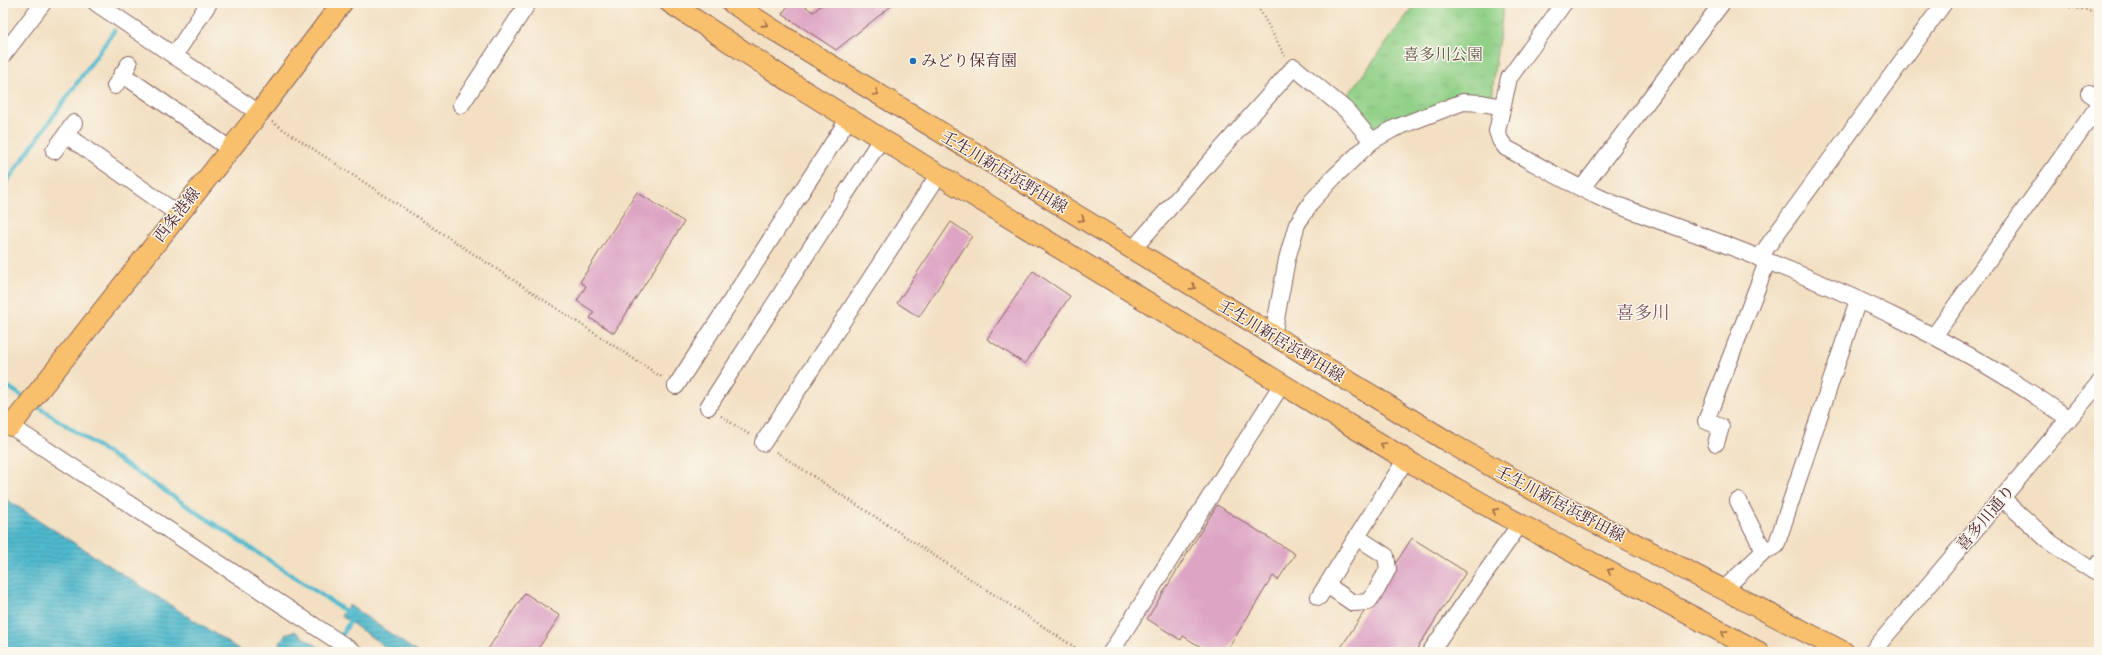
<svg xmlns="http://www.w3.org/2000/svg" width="2102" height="655" font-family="Alegreya,'Noto Serif JP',serif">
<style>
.park{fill:url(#park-tufts);stroke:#6e7859}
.water{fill:url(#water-rules);stroke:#4d6c7c}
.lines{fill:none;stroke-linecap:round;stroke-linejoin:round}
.stream{stroke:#50bacd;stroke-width:4.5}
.building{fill:#dda4c4}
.minor-casing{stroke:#856360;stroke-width:18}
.major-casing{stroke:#856360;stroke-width:22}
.path{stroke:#856360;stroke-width:2.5;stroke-dasharray:1 3;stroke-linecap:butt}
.minor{stroke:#fff;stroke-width:16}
.major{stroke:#f8bf6c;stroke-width:20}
.oneway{stroke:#986748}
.poi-dot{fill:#1f6fb2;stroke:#fbf7ec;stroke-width:1.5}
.labels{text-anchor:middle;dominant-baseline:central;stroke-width:3;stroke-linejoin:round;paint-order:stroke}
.park-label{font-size:16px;fill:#5f5447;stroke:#fbf7ec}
.poi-label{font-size:16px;fill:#4a1f2b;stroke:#fbf7ec;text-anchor:start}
.street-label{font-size:16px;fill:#4a1f2b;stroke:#fbf7ec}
.quarter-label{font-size:18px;fill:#7d4e61;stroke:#fbf7ec}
</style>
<defs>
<pattern id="park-tufts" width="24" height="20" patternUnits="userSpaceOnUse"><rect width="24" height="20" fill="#91d087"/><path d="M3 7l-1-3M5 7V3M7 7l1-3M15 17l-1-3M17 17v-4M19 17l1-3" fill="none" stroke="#7fb275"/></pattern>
<pattern id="water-rules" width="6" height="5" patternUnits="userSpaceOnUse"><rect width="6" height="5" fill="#50bacd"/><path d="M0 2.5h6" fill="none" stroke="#4497a7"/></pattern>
</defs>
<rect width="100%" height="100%" fill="#fbf7ec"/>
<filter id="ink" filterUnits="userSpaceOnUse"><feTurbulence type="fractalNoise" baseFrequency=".025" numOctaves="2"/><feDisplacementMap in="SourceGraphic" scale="8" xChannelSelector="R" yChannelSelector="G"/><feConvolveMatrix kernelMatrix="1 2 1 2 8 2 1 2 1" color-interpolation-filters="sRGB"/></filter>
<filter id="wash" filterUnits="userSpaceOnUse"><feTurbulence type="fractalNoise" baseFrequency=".012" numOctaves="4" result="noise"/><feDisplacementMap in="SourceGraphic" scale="16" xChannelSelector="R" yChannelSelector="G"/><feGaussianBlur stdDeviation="0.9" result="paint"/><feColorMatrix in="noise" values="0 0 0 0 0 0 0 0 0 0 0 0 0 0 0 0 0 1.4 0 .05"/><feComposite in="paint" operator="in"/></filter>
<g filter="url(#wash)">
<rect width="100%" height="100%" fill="#f3e0c3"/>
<path class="park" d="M1416,3h88l-10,69 -2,33 -29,-3 -91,39 -32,-35z"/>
<g class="water">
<path d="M3,497l240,155h-240z"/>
<path d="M349,605l68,47h-24l-52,-36z"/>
<path d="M294,631l32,21h-52l12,-18z"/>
</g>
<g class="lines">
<g class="stream">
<path d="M3,187l111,-156"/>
<path d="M3,383l23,16"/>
<path d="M34,404l319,212 -21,36"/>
</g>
</g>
<g id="blocks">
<g class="building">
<path d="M790,3h10l13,9 11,-9h71l-59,47 -54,-36z"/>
<path d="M637,192l47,30 -70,111 -24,-15 4,-6 -17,-11 9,-15 -6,-4z"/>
<path d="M951,222l21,14 -53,81 -22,-14z"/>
<path d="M1033,271l37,25 -45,68 -38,-25z"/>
<path d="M1217,505l78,49 -17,26 -5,-4 -47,76h-17l-26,-16 -2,4 -34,-21z"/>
<path d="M1412,538l54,34 -51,80h-77z"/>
<path d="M525,593l35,23 -24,36h-50z"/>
</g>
</g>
</g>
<g filter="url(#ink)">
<use href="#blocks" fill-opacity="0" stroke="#856360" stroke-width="1"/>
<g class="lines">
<defs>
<g id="minor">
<path d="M96,3l163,110"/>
<path d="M1564,3l-55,75 -12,53 3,9 6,8c32,17 64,36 97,51 37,16 75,28 113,42 123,47 245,100 353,178"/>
<path d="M3,55l40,-52"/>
<path d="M174,56l35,-53"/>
<path d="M122,74l108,75"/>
<path d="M115,86l14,-22"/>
<path d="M2089,93l10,7"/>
<path d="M461,105l67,-102"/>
<path d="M66,135l112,79"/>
<path d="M54,151l20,-28"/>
<path d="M1582,188l140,-185"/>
<path d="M1132,250l162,-183 52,43 26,31"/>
<path d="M1759,258l185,-255"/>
<path d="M1273,336l14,-77 10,-35 15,-23 22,-24 38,-36 23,-13 68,-26 19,1 20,4"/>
<path d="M1934,336l165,-231"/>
<path d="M676,386l173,-268"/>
<path d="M708,407l173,-268"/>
<path d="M3,421l351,231"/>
<path d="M763,443l176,-269"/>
<path d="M1716,443l5,-16 -15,-6 61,-159"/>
<path d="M2002,498l49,45 42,28 6,-8"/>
<path d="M1738,501l26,50"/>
<path d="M1327,585l26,18 15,-1 8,-11 12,-22 -2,-13 -29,-19"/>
<path d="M1723,590l41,-39 12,-5 82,-246"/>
<path d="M1319,597l87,-138"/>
<path d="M1111,652l171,-268"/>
<path d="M1430,652l90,-128"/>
<path d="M1872,652l227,-269"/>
</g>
<g id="major">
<path d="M670,3l122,80 162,101 461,281 79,45 265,142"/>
<path d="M732,3l48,31 670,409 99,56 295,153"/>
<path d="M11,426l248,-313 83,-110"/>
</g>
</defs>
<use href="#minor" class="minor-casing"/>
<use href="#major" class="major-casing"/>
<g class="path">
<path d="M1256,3l29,53"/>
<path d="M2046,3l53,9"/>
<path d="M272,122l391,256"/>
<path d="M721,416l29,19"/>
<path d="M776,452l306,200"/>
</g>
<use href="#minor" class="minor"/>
<use href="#major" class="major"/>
</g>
<defs><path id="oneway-chevron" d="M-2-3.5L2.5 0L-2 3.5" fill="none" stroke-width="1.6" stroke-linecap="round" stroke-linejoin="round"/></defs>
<g class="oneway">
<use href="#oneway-chevron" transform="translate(765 24) rotate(33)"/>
<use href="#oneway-chevron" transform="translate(876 93) rotate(31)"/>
<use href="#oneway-chevron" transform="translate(1082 219) rotate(32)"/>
<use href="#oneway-chevron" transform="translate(1193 287) rotate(31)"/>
<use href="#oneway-chevron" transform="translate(1383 445) rotate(-149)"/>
<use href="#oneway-chevron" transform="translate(1495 511) rotate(-152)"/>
<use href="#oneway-chevron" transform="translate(1610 571) rotate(-152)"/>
<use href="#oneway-chevron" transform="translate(1724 633) rotate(-151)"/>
</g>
</g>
<circle class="poi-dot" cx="913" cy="61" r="4"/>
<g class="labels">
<g class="park-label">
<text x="1443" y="55">喜多川公園</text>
</g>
<g class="poi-label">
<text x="921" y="61">みどり保育園</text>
</g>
<g class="street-label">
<text transform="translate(1004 172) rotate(31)">壬生川新居浜野田線</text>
<text transform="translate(177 215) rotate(-52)">西条港線</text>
<text transform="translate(1281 341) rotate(31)">壬生川新居浜野田線</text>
<text transform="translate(1560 504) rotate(28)">壬生川新居浜野田線</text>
<text transform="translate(1986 518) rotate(-50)">喜多川通り</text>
</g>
<g class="quarter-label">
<text x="1643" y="313">喜多川</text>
</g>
</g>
<rect width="2102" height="655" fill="none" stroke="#fbf7ec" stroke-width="16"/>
</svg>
